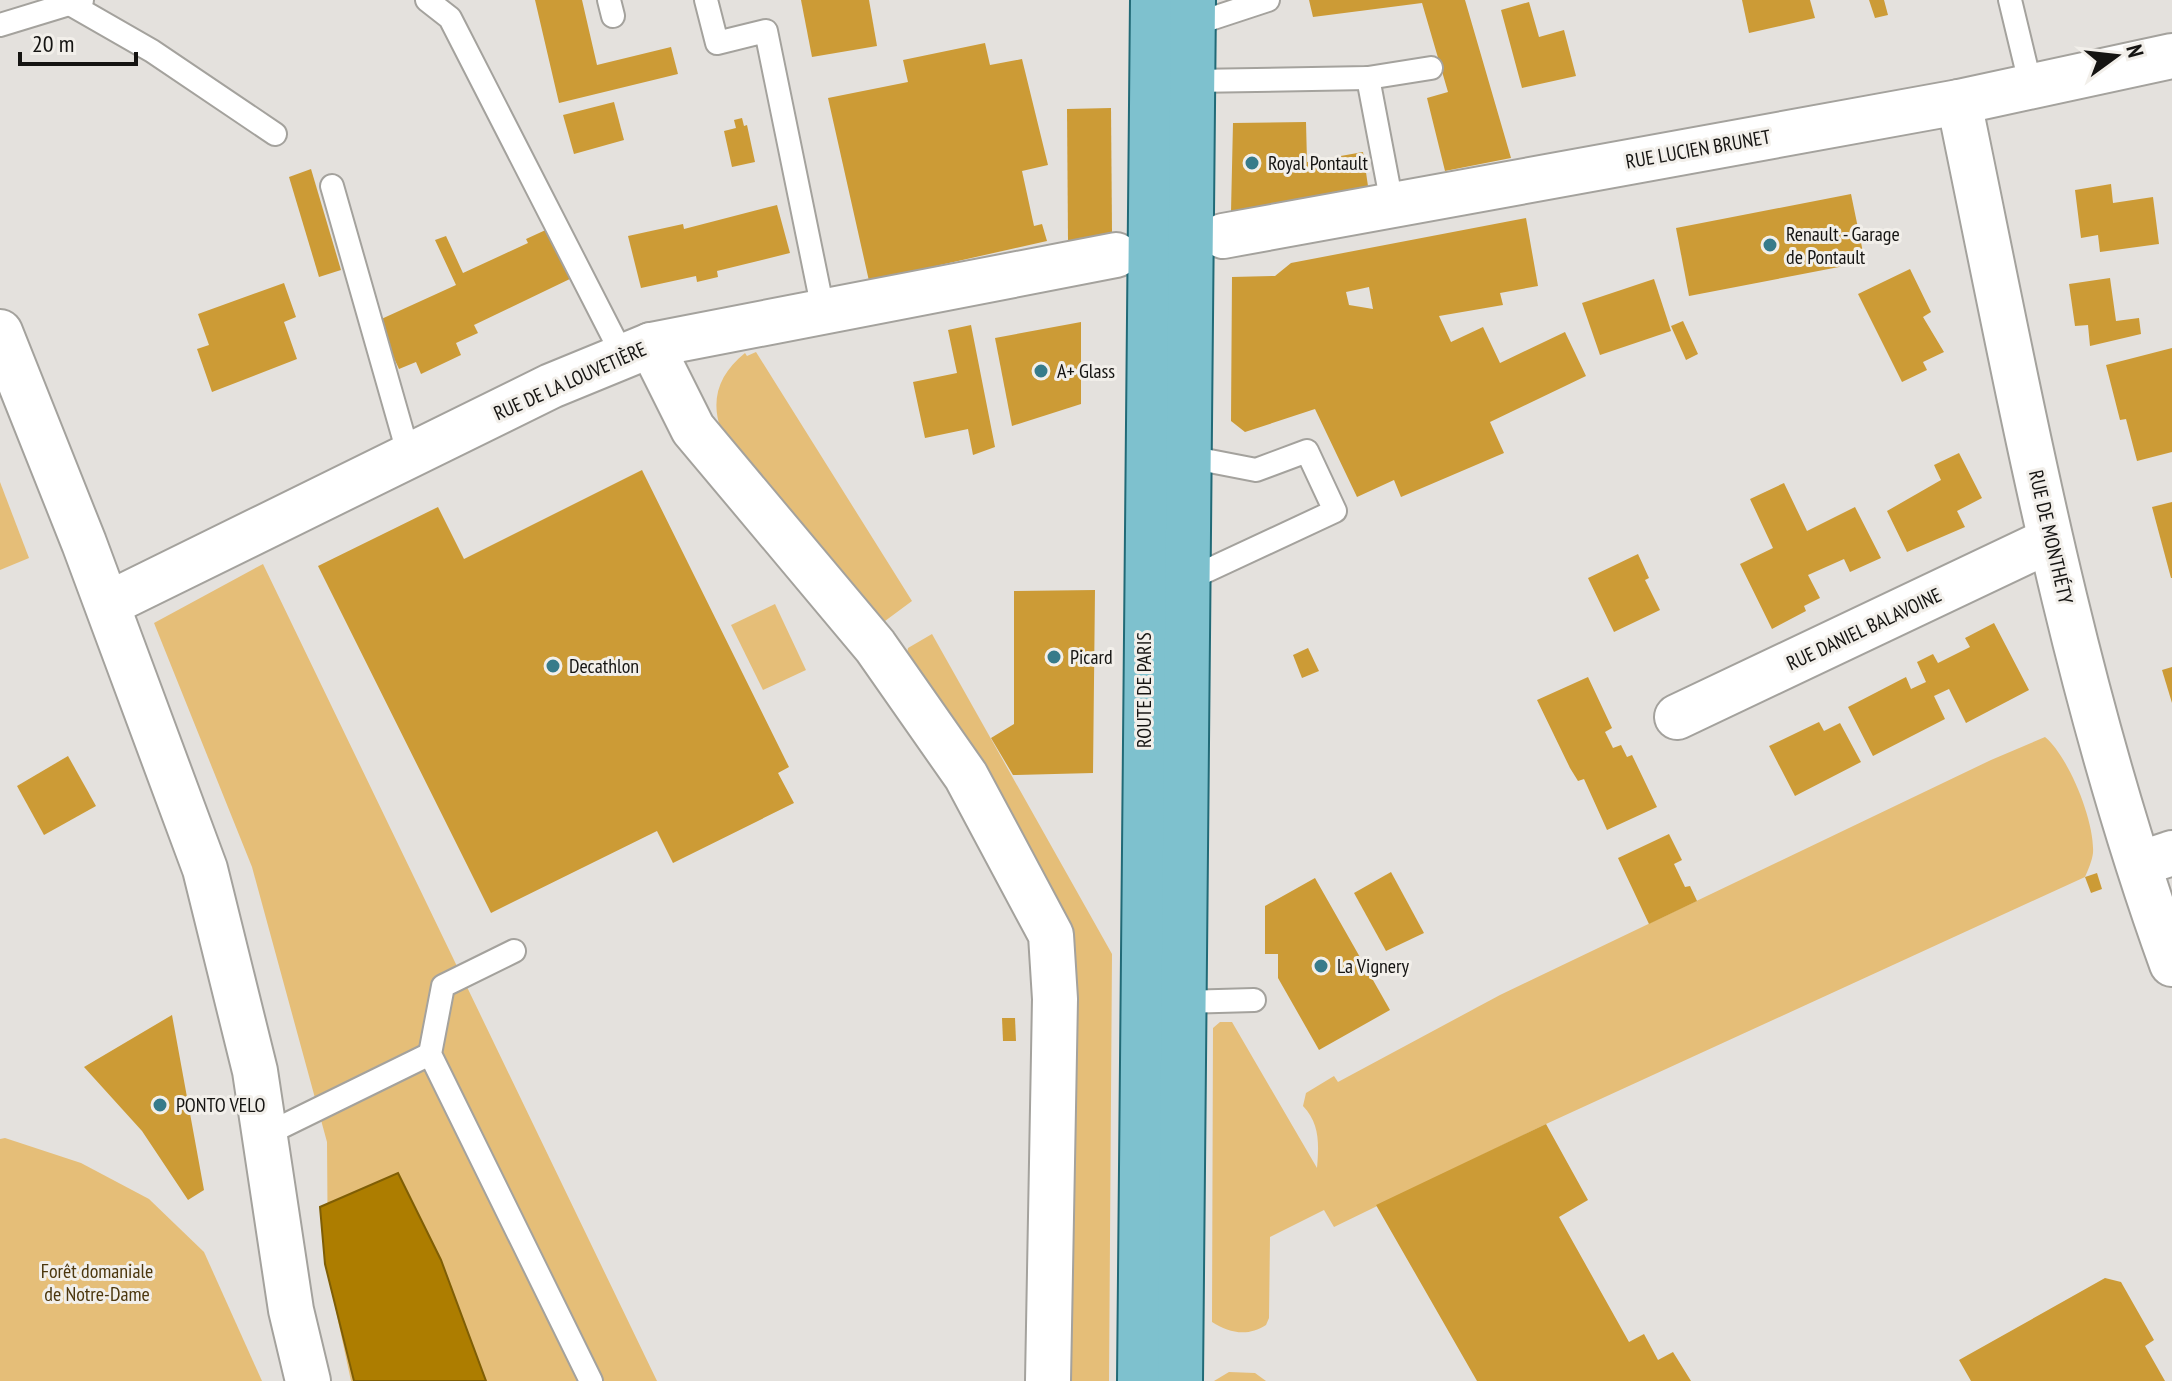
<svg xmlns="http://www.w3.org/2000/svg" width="2172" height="1381" font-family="'PT Sans Narrow',sans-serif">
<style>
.green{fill:#e5be78}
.water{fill:#ad7d00;stroke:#7f5e05;stroke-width:2}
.building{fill:#cc9b36;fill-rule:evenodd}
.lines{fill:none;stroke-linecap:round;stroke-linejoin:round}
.service-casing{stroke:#a4a29d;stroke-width:26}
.minor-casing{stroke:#a4a29d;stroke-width:48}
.tertiary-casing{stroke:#a4a29d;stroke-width:48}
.primary-casing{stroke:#216a77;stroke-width:48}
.service{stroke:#fff;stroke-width:22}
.minor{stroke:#fff;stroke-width:44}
.tertiary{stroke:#fff;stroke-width:44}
.primary{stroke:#7ec1ce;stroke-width:44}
.poi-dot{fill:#377b8a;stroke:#f2efea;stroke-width:3}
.labels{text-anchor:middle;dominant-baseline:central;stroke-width:6;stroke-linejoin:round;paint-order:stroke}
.street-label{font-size:20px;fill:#151412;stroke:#f2efea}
.poi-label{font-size:20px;fill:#151412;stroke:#f2efea;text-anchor:start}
.park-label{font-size:20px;fill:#4c370e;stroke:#f2efea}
</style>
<rect width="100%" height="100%" fill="#e4e1dd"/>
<g class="green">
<path d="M756,352l156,249 -27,20h-3l-161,-191c-11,-31 -2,-56 24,-77l2,3z"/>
<path d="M0,482l29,76 -29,12z"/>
<path d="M263,564l394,817h-306l-23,-107 -1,-132 -75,-275 -98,-244z"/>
<path d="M775,604l31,66 -43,20 -32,-65z"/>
<path d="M932,634l180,320 -3,427h-38l5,-344 -3,-83 -167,-295 2,-11z"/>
<path d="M2045,737c24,20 50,85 48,116 -1,8 -5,17 -8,24l-539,247 -212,103 -10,-17 -54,27 -1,81 -3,7c-18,12 -37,8 -54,-3l1,-294 7,-6h12l85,146c2,-24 3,-44 -14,-62l3,-13 28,-17 4,6 162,-87 491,-235z"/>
<path d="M5,1138l76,25 68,36 55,53 58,129h-262v-242z"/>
<path d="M1229,1372l26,1 11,8h-52z"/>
</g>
<path class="water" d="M398,1173l43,87 45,121h-132l-29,-117 -5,-57z"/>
<g class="building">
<path d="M535,0h47l15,65 74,-18 7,27 -119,29z"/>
<path d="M801,0h68l8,46 -65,11z"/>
<path d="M1309,0h156l46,158 -66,13 -18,-73 21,-6 -26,-89 -109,14z"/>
<path d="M1742,0h68l5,18 -66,15z"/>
<path d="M1869,0h15l4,15 -13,3z"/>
<path d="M1529,2l10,35 25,-7 12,46 -54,12 -21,-78z"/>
<path d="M985,43l5,22 32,-6 26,106 -26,6 12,55 8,-2 5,17 -178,40 -41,-183 80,-16 -5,-22z"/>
<path d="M614,102l10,38 -50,14 -11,-39z"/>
<path d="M1111,108l1,124 -44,9 -1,-132z"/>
<path d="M742,118l2,8 3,-1 8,37 -23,5 -8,-36 12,-3 -2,-8z"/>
<path d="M1306,122l1,40 56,-10 5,34 -137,26 2,-89z"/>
<path d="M311,169l30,101 -22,7 -30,-100z"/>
<path d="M2111,184l2,19 40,-6 6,47 -59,8 -2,-17 -17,3 -6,-48z"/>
<path d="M1851,194l14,68 -176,34 -13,-68z"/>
<path d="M777,205l13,48 -73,18 1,6 -21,5 -1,-6 -55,12 -13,-52 55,-12 1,5z"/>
<path d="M1526,218l12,68 -38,7 3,12 -64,11 12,26 32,-15 17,36 65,-31 21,44 -96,46 14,31 -103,44 -7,-17 -37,17 -42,-88 -70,23 -14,-11 1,-144 43,-1 16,-13zM1369,287l4,22 -24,-4 -3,-13z"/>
<path d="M550,228l24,49 -100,48 4,8 -22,10 5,12 -40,19 -5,-12 -17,7 -22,-48 79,-36 -21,-45 11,-4 17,37 65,-30 -2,-4z"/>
<path d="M1910,269l21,43 -8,5 21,35 -21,10 4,8 -25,12 -44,-88z"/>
<path d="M2110,278l6,43 23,-3 2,16 -51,12 -2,-21 -13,1 -6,-42z"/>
<path d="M1654,279l17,52 -71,24 -18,-52z"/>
<path d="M284,283l12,34 -12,5 13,37 -85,33 -15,-43 12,-4 -11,-31z"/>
<path d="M1683,321l15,33 -12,6 -15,-34z"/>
<path d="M1081,322v82l-69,22 -17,-88z"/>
<path d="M971,325l24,122 -22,8 -5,-26 -43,9 -12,-56 44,-9 -9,-43z"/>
<path d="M2172,348v104l-35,9 -11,-42 -6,1 -14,-55z"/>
<path d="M1959,453l23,45 -25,13 8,16 -58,25 -20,-41 54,-31 -7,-15z"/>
<path d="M642,470l147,297 -11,6 16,30 -121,60 -16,-32 -166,82 -173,-347 120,-59 26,52z"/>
<path d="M1784,483l23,48 48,-24 26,51 -31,14 -6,-13 -36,16 12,23 -16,8 2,5 -34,18 -32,-65 33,-16 -23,-49z"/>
<path d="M2172,502v76h-1l-19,-71z"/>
<path d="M1638,554l11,24 -4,2 15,30 -46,22 -26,-54z"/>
<path d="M1095,590l-2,183 -80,2 -22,-37 23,-14v-133z"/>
<path d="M1994,623l35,67 -63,33 -17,-34 -15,7 11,23 -72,37 -25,-49 58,-30 5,12 15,-7 -9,-20 16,-8 5,9 32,-16 -5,-9z"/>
<path d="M1308,648l11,23 -17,7 -9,-23z"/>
<path d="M2172,667v36l-10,-33z"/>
<path d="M1588,677l24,51 -7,4 8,16 8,-3 6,12 5,-2 25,52 -50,23 -23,-51 -6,2 -8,-13 -33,-68z"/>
<path d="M1819,722l5,9 16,-8 21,39 -66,34 -26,-50z"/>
<path d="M68,756l28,50 -52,29 -27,-49z"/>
<path d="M1669,834l13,26 -8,4 11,23 5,-1 7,15 -48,23 -31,-66z"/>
<path d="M1391,872l33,61 -38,18 -32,-58z"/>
<path d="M2097,873l5,16 -11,4 -6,-16z"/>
<path d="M1315,878l75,132 -71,40 -41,-72v-24h-13v-48z"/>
<path d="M172,1015l32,175 -16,10 -46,-69 -58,-64z"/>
<path d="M1002,1018h13l1,23h-13z"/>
<path d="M1546,1124l42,76 -29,17 70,125 15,-8 14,26 15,-8 18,29h-214l-101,-176z"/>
<path d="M2105,1278l16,4 33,58 -9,6 20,35h-194l-12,-21z"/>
</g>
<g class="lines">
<defs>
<g id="service">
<path d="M427,0l23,18 173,338"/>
<path d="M609,0l4,16"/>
<path d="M706,0l11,43 49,-12 57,279"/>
<path d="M2010,0l21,87"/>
<path d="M70,4l82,47 123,83"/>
<path d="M0,25l82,-25"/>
<path d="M1192,25l76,-25"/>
<path d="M1368,78l24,126"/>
<path d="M1192,81l176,-3 63,-10"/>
<path d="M332,186l77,270"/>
<path d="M1187,580l148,-69 -28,-60 -51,19 -67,-13"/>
<path d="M514,951l-71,35 -13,68 161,327"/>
<path d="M1183,1002l71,-2"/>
<path d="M267,1134l163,-80"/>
</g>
<g id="minor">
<path d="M1223,236l736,-134"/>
<path d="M0,332l84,211 121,326 50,202 36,239 17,71"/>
<path d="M651,345l42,84 182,217 91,130 85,159 4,64 -7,382"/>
<path d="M108,604l443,-218 100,-41 465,-90"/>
<path d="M1677,717l373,-177"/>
<path d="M2139,864l33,-11"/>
</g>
<path id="tertiary" d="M2172,56l-213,46c60,290 112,583 213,862"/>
<g id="primary">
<path d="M1140,1381l13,-1381"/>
<path d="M1180,1381l13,-1381"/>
</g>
</defs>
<use href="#service" class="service-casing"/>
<use href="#minor" class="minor-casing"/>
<use href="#tertiary" class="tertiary-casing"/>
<use href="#primary" class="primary-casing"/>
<use href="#service" class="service"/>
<use href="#minor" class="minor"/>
<use href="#tertiary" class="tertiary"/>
<use href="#primary" class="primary"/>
</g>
<g class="poi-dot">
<circle cx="1252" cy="163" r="8"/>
<circle cx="1770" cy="245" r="8"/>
<circle cx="1041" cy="371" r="8"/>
<circle cx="1054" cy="657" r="8"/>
<circle cx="553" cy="666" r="8"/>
<circle cx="1321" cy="966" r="8"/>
<circle cx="160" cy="1105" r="8"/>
</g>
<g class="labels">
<g class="street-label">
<text transform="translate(1698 149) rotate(-10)">RUE LUCIEN BRUNET</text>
<text transform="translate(570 381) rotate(-24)">RUE DE LA LOUVETIÈRE</text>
<text transform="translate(2051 537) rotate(77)">RUE DE MONTHÉTY</text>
<text transform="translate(1864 629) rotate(-25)">RUE DANIEL BALAVOINE</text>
<text transform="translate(1144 690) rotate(-90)">ROUTE DE PARIS</text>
</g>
<g class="poi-label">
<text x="1268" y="163">Royal Pontault</text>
<text x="1786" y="234">Renault - Garage<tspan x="1786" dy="23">de Pontault</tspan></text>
<text x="1057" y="371">A+ Glass</text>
<text x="1070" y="657">Picard</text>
<text x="569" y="666">Decathlon</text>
<text x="1337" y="966">La Vignery</text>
<text x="176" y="1105">PONTO VELO</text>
</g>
<g class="park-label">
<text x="97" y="1271">Forêt domaniale<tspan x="97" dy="23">de Notre-Dame</tspan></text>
</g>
</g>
<g transform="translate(2116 56) rotate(75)" stroke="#f2efea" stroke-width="6" paint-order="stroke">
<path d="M0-6L14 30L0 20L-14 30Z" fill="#151412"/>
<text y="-12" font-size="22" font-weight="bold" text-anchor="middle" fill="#151412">N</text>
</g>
<path d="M20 52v12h116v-12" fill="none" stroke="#151412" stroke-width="4"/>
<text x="32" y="52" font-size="24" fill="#151412" stroke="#f2efea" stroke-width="6" paint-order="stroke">20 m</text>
</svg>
